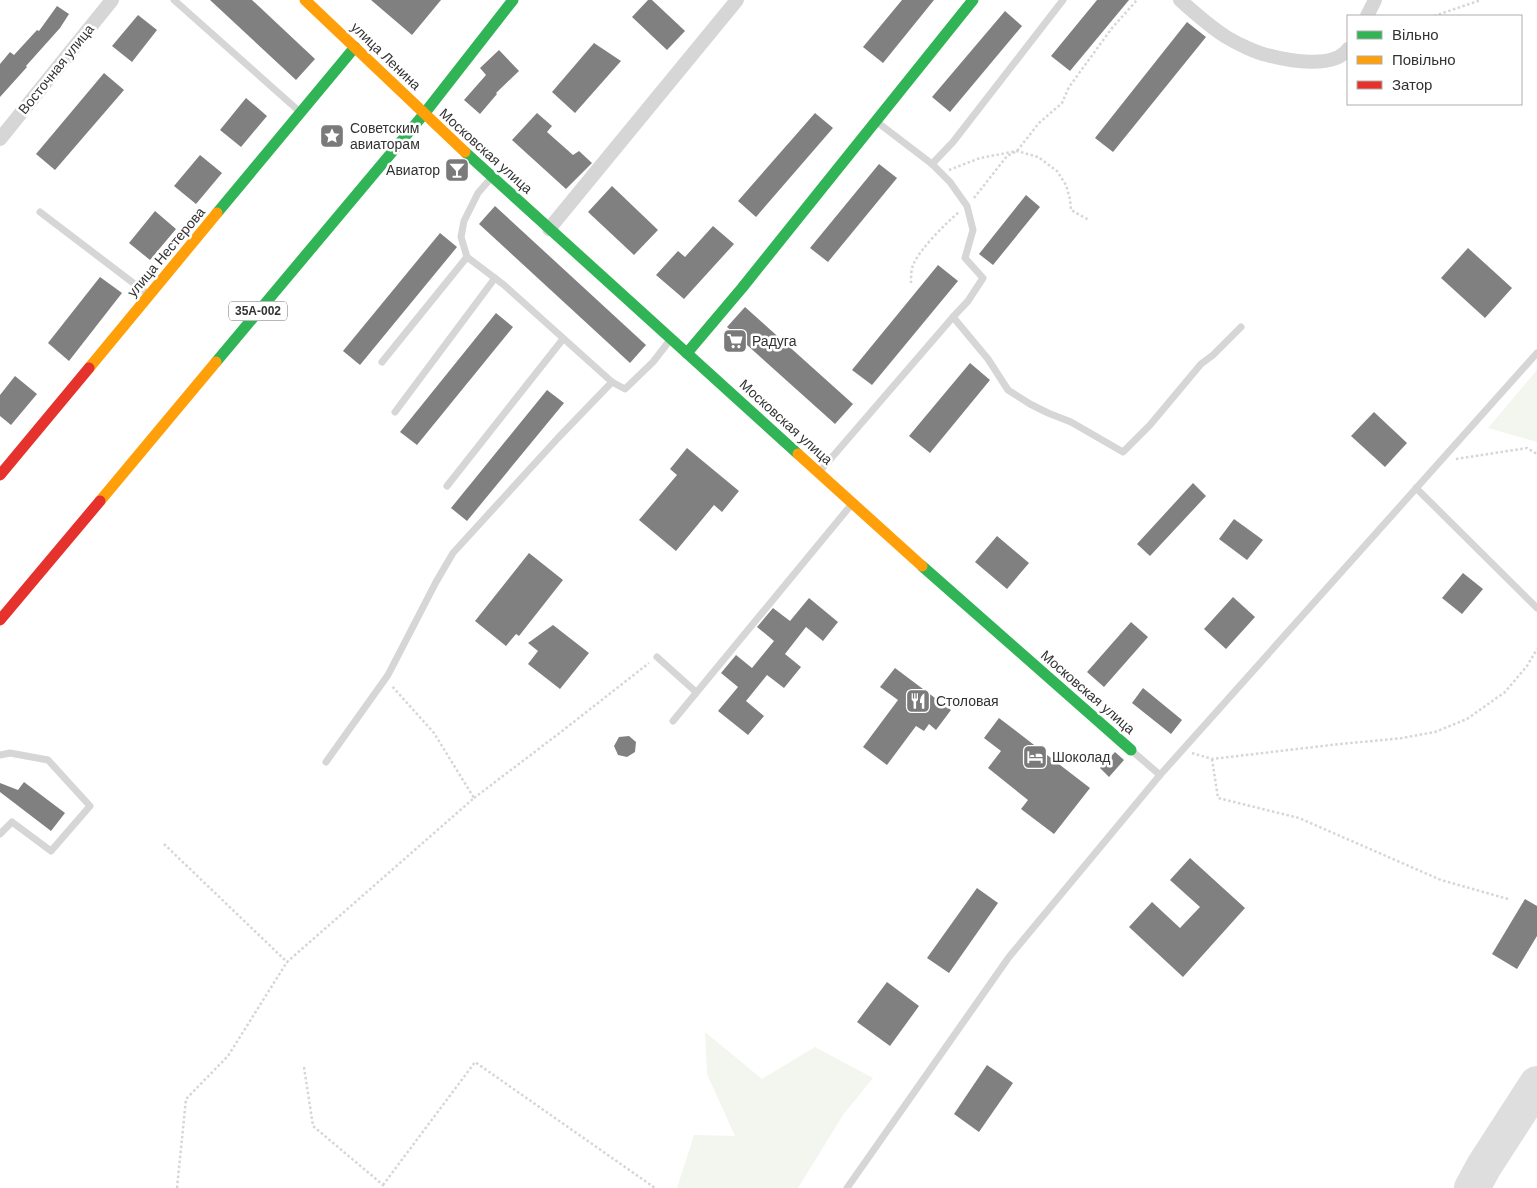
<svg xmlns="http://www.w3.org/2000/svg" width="1537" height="1188" font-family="Helvetica,sans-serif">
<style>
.green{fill:#f2f6ee}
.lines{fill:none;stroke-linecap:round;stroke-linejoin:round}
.taxiway{stroke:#dedede;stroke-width:36}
.building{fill:#808080}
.path{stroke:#d6d6d6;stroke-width:2.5;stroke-dasharray:2.5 2.5;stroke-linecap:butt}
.lane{stroke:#d6d6d6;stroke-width:7}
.street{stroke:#d6d6d6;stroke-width:14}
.fast{stroke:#30b455;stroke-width:11}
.slow{stroke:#ff9f0a;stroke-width:11}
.jam{stroke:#e5322d;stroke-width:11}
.labels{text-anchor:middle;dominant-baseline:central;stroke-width:5;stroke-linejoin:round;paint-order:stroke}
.shield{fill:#fff;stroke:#707070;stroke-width:1}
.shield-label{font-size:12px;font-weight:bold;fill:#323232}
.street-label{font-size:14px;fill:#323232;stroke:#fff}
.poi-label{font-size:14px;fill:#323232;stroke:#fff;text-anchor:start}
</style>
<rect width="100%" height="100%" fill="#fff"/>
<g class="green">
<path d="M1537,370v72l-49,-14z"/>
<path d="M705,1032l57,47 53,-32 58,31 -30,37 -45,73h-121l17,-53 41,1 -28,-62z"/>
</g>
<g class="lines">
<path class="taxiway" d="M1472,1188l12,-22 53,-82"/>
</g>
<g class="building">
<path d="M210,0h42l63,59 -19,21z"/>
<path d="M371,0h70l-29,35z"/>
<path d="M648,0h4l33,31 -18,19 -35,-33z"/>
<path d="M902,0h32l-51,63 -20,-16z"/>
<path d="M1097,0h32l-59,71 -19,-15z"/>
<path d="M57,6l12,8 -9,14 -34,38 1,1 -27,30v-33l10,-12 4,3 23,-25 2,1z"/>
<path d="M1005,11l17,15 -72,86 -18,-15z"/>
<path d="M138,15l19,15 -25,32 -20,-16z"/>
<path d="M1187,22l19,15 -93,115 -18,-14z"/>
<path d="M594,43l27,18 -46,52 -23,-21z"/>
<path d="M499,50l20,21 -23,22 1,1 -17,20 -16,-14 22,-25 -6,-7z"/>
<path d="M104,73l20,17 -69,80 -19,-16z"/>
<path d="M246,98l21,18 -26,31 -21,-17z"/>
<path d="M537,113l15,13 -5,6 26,23 6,-4 13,12 -26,26 -54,-49z"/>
<path d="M815,113l18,15 -77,89 -18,-16z"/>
<path d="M200,155l22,18 -26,31 -22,-18z"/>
<path d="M879,164l18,14 -69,84 -18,-14z"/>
<path d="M612,186l46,44 -24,25 -46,-43z"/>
<path d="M1026,195l14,12 -47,58 -14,-11z"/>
<path d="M495,206l151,139 -16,18 -151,-139z"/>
<path d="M155,211l21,18 -26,31 -21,-17z"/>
<path d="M713,226l21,18 -50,55 -28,-24 22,-24 7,6z"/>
<path d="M440,233l17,14 -97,118 -17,-14z"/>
<path d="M1468,248l44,40 -27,30 -44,-40z"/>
<path d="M938,265l20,16 -86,104 -20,-15z"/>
<path d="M100,277l22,16 -53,68 -21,-18z"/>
<path d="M745,307l108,97 -18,20 -108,-97z"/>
<path d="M496,313l17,14 -96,118 -17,-13z"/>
<path d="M970,363l20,17 -60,73 -21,-17z"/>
<path d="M15,376l22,18 -26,31 -11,-9v-21z"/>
<path d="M547,390l17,13 -97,118 -16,-13z"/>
<path d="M1374,412l33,31 -22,24 -34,-31z"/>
<path d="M687,448l52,43 -17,21 -8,-7 -38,46 -37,-31 38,-45 -7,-6z"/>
<path d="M1193,483l13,13 -56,60 -13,-12z"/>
<path d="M1234,519l29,21 -16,20 -28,-21z"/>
<path d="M997,536l32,27 -22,26 -32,-27z"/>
<path d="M529,553l34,27 -44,56 -3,-2 -10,12 -31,-25z"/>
<path d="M1463,573l20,16 -21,25 -20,-16z"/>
<path d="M1233,597l22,20 -29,32 -22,-20z"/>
<path d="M809,598l29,24 -15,19 -17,-14 -21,27 16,13 -17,21 -17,-13 -21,26 18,15 -16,19 -30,-24 20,-24 -17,-14 15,-18 16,13 22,-27 -17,-14 16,-19 17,13z"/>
<path d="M1131,622l17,15 -44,50 -17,-15z"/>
<path d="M553,625l36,28 -29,36 -32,-25 10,-13 -10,-8z"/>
<path d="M895,668l56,42 -15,20 -7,-6 -5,7 -8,-5 -29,39 -24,-18 35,-47 -18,-13z"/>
<path d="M1143,688l39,32 -11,14 -39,-31z"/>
<path d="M999,718l91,70 -36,46 -33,-25 7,-9 -40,-32 13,-17 -17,-13z"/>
<path d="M629,736l7,6 -1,10 -8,5 -9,-2 -4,-9 5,-9z"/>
<path d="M1115,752l9,8 -15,17 -9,-9z"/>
<path d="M24,782l41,31 -14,18 -51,-39v-9l18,7z"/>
<path d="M1190,858l55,50 -62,69 -54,-50 23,-25 28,26 20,-21 -30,-27z"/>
<path d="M977,888l21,15 -49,70 -22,-15z"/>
<path d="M1525,899l12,7v30l-20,33 -25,-15z"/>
<path d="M887,982l32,24 -29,40 -33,-24z"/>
<path d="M987,1065l26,18 -34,49 -25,-18z"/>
</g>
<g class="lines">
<g class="path">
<path d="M1434,16l47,-16"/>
<path d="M949,170l31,-12 37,-7 21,6 19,14 9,14 4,14 1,11 18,10"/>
<path d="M974,198l33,-42 10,-5 22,-28 23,-20 7,-16 43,-59 25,-28"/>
<path d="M911,283c0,-6 0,-15 3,-20 7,-15 32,-40 45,-51"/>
<path d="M1456,459l71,-11 10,6"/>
<path d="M1192,753l20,6 119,-14 71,-7 33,-6 32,-13 38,-27 22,-26 10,-17"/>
<path d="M1212,759l6,39 81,20 142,62 67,19"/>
<path d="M474,798l83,-63 92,-72"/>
<path d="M164,844l123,118 187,-164 -40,-65 -43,-48"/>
<path d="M304,1067l9,59 70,59 -2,3"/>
<path d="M383,1185l92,-123 180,126"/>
<path d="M177,1188l9,-89 42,-43 59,-94"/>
</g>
<g class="lane">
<path d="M174,0l126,112"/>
<path d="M1063,0l-110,142 -21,22 18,18 17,24 6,24 -8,28 18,20 -15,23 -15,16 35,42 20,31 22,14 18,9 23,9 52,30 27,-27 51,-61 12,-9 28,-28"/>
<path d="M877,122l55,42"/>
<path d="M492,177l-14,16 -14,28 -3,16 6,20 37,28 108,97 13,7 28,-27 17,-22"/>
<path d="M40,212l109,83"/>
<path d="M382,362l85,-105"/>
<path d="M395,412l100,-134"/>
<path d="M821,470l132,-153"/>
<path d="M447,486l116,-147"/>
<path d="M1416,488l121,120"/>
<path d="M657,657l39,35"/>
<path d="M673,721l178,-216"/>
<path d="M1131,750l29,25"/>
<path d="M0,755l10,-2 38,7 42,46 -39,45 -39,-29 -12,12"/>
<path d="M326,762l62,-87 48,-93 17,-29 105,-115 54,-56"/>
<path d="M847,1188l162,-231 151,-182 377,-422"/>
</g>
<g class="street">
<path d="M1180,0c15,13 31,28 48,38 10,6 29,15 39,17 22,6 67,14 81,-6"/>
<path d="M1367,16l8,-16"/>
<path d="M0,139l112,-139"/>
<path d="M549,229l188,-229"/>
</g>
<g class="fast">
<path d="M465,152l333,302"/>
<path d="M217,213l138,-166"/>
<path d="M687,353l55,-65 231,-288"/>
<path d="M216,362l208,-248 89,-114"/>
<path d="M922,566l209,184"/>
</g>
<g class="slow">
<path d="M305,0l160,152"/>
<path d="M89,368l128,-155"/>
<path d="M798,454l124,112"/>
<path d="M100,501l116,-139"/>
</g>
<g class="jam">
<path d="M0,475l89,-107"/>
<path d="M0,620l100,-119"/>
</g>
</g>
<defs>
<symbol id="sight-square" viewBox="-11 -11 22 22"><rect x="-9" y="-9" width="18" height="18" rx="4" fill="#7a7a7a" stroke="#fff"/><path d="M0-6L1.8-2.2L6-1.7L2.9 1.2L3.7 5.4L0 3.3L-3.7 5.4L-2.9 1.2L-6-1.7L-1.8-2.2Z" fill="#fff"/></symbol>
<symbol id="bar-square" viewBox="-11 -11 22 22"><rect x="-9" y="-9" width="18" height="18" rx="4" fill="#7a7a7a" stroke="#fff"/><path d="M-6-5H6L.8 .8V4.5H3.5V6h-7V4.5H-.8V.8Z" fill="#fff"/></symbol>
<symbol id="supermarket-square" viewBox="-11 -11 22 22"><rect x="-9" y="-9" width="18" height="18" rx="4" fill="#7a7a7a" stroke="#fff"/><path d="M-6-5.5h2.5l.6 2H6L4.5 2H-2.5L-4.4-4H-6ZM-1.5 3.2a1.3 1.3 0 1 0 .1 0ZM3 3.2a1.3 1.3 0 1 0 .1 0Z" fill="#fff"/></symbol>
<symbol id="restaurant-square" viewBox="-11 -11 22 22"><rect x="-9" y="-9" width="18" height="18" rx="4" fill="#7a7a7a" stroke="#fff"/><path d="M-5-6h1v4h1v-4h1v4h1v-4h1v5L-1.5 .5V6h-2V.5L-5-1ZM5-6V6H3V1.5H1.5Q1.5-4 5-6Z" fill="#fff"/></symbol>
<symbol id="hotel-square" viewBox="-11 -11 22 22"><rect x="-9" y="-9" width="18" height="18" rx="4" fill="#7a7a7a" stroke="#fff"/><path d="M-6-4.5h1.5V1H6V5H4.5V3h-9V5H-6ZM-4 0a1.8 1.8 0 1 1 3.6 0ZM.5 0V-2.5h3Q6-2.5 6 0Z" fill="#fff"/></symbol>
</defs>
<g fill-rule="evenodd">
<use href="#sight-square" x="318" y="122" width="28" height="28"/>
<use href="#bar-square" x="443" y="156" width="28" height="28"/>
<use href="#supermarket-square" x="721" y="327" width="28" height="28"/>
<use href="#restaurant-square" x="904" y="687" width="28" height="28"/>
<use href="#hotel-square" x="1021" y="743" width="28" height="28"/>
</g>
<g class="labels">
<rect class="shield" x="229" y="301.5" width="58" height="19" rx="4"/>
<g class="shield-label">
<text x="258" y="311">35А-002</text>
</g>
<g class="street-label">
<text transform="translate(386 56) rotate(44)">улица Ленина</text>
<text transform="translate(56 69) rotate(-51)">Восточная улица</text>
<text transform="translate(486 151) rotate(42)">Московская улица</text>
<text transform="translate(166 252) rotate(-50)">улица Нестерова</text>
<text transform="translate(786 422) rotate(42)">Московская улица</text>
<text transform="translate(1088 692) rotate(41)">Московская улица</text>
</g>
<g class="poi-label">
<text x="350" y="128">Советским<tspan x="350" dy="16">авиаторам</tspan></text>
<text x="440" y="170" text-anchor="end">Авиатор</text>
<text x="752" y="341">Радуга</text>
<text x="936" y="701">Столовая</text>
<text x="1052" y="757">Шоколад</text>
</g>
</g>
<rect x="1347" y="15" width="175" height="90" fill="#ffffff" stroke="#adadad"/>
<rect x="1357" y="31" width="25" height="8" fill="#30b455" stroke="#adadad"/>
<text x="1392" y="40" font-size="15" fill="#323232">Вільно</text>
<rect x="1357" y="56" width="25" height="8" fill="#ff9f0a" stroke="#adadad"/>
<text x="1392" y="65" font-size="15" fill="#323232">Повільно</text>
<rect x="1357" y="81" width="25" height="8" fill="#e5322d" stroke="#adadad"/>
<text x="1392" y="90" font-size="15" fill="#323232">Затор</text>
</svg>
